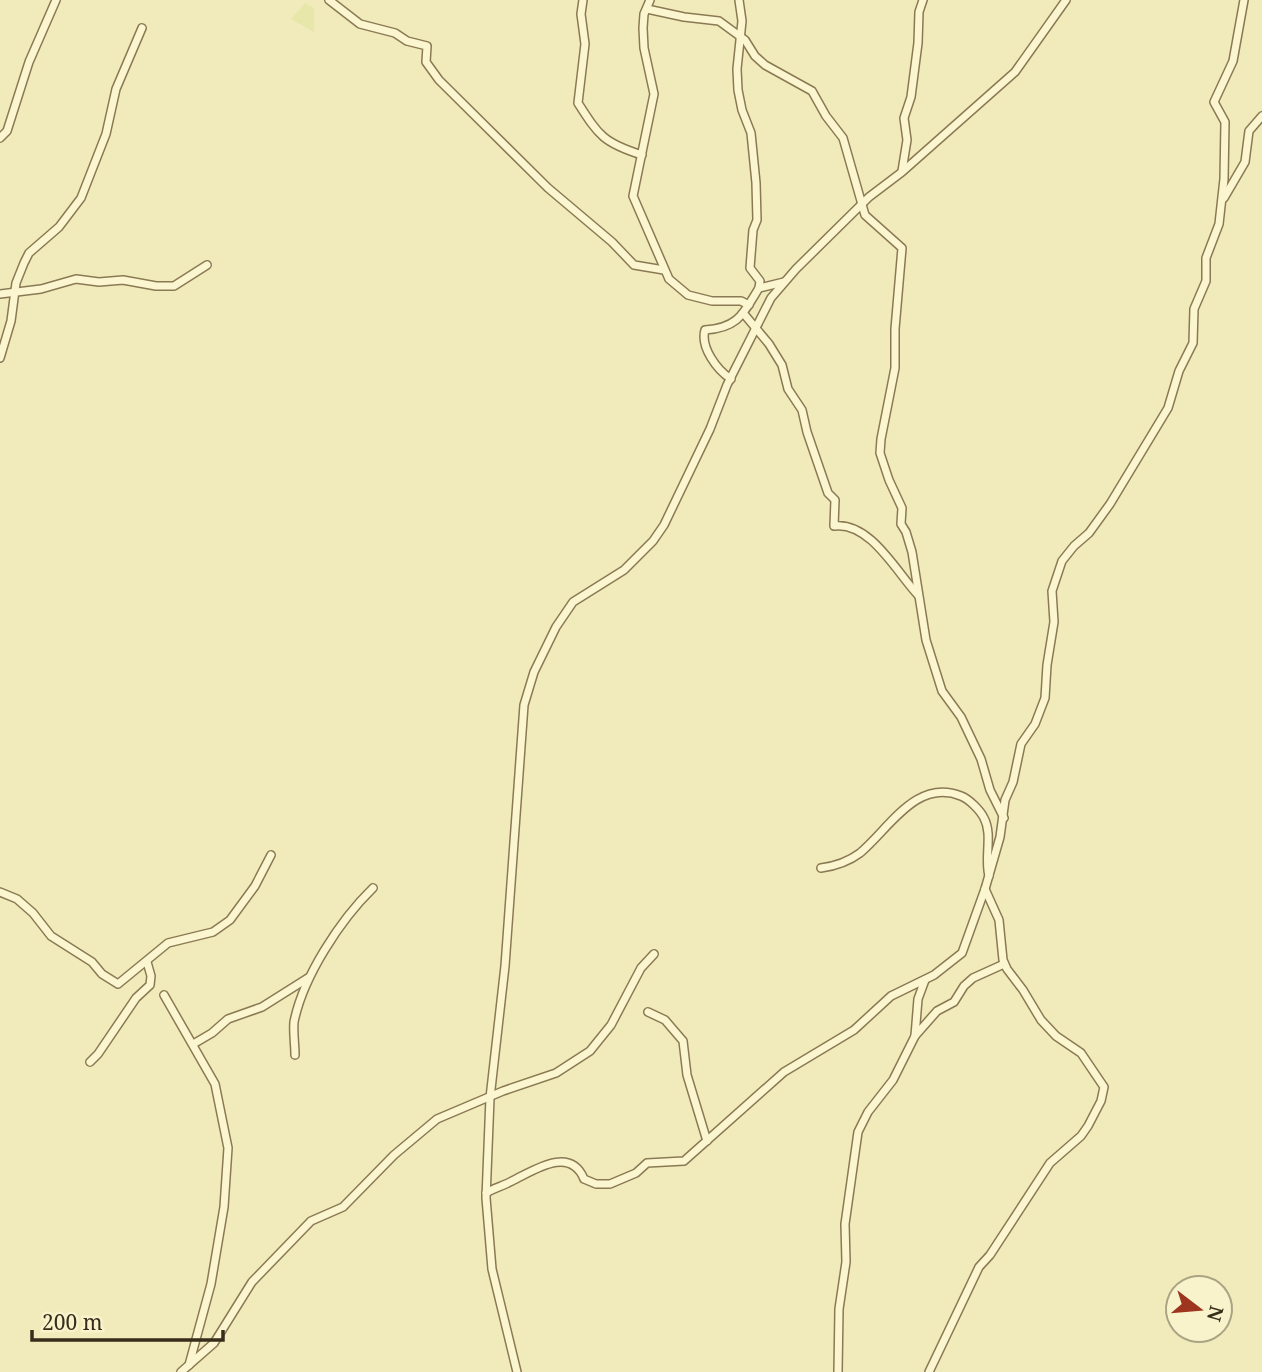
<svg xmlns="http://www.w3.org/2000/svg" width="1262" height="1372" font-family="'Noto Serif',serif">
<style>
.farmland{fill:#e6e7a8}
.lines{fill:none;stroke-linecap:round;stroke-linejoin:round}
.minor-casing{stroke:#8a7a54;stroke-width:10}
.minor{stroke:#fbf6cf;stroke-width:7}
</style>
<rect width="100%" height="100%" fill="#f1ebbb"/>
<path class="farmland" d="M305,3l9,5v24l-23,-13z"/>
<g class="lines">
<defs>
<g id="minor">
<path d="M329,0l31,24 35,9 12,8 20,5 -1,16 13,18 109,108 64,54 22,23 30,5"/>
<path d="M583,0l-2,14 4,30 -7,59c21,33 26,40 64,52"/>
<path d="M650,0l-6,14 -1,14 1,20 10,46 -21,102 36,83 19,16 24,6h29l8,4"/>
<path d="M739,0l3,21 -5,48 1,21 4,20 9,23 5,50 1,37 -4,10 -3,38 10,13 -1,7"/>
<path d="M647,9l37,8 35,4 26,19 10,16 10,9 47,26 14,25 17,22 22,77 37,33 -7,81v39l-14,71 -1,14 9,27 13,28 -1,16 5,8 6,20 14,88 16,51 19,26 20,42 9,31 14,28"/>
<path d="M0,138l7,-7 22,-69 27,-62"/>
<path d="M902,171l5,-31 -3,-22 7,-21 7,-54 1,-31 4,-12"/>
<path d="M1224,198l21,-36 4,-31 13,-15"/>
<path d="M0,294l41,-5 35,-10 23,3 24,-2 33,6h18l33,-21"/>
<path d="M744,314l25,30 13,21 6,24 14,21 5,22 21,61 7,7 -1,26c36,-5 63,47 84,69"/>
<path d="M0,358l11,-37 5,-38 8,-20 5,-10 30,-26 22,-29 25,-64 10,-45 26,-61"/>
<path d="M731,379c-14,-9 -31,-32 -26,-49 33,-2 38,-16 54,-42l25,-6"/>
<path d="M821,868c15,-2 27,-6 39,-15 29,-24 56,-75 101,-57 8,3 19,14 23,22 9,17 0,39 5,58"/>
<path d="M0,892l17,7 16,14 18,23 41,26 10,12 16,10 50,-41 45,-11 17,-12 25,-34 16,-31"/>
<path d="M164,995l51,89 13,64 -4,59 -13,77 -22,81"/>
<path d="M648,1012l17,8 18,21 4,34 20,66"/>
<path d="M915,1036l22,-25 17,-9 10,-16 9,-8 31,-14"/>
<path d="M195,1043l17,-10 16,-14 34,-12 46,-29"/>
<path d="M295,1055c0,-11 -2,-22 -1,-33 9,-45 46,-102 79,-134"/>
<path d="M90,1062l8,-8 38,-56 14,-13 1,-9 -4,-14"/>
<path d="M486,1193c8,-5 17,-7 26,-12 21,-10 58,-36 72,-2l12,5h14l26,-11 11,-10 37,-2 100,-89 70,-42 37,-34 43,-21 28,-22 23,-64 15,-52 5,-37 8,-18 8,-38 14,-20 10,-26 2,-33 7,-43 -2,-31 10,-30 12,-15 15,-13 21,-29 58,-96 11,-37 14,-28 1,-34 12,-28v-23l13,-34 5,-45 1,-57 -11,-20 19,-41 11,-61"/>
<path d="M181,1372l33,-29 38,-61 59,-61 32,-14 51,-52 43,-36 66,-28 53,-18 34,-22 21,-26 30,-57 13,-14"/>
<path d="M517,1372l-25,-103 -6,-71 4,-100 15,-132 19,-261 10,-33 22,-45 17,-25 51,-32 29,-29 11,-16 46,-96 17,-44 44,-87 25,-29 73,-72 33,-25 113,-100 51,-72"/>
<path d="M838,1372l1,-63 7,-47 -1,-38 13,-92 10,-20 25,-32 22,-44 3,-37 7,-19"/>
<path d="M929,1372l50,-105 11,-12 60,-92 31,-27 7,-10 13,-25 3,-14 -23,-34 -25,-17 -15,-16 -18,-30 -16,-21 -4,-9 -4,-40 -14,-31"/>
</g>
</defs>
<use href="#minor" class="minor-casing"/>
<use href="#minor" class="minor"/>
</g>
<g transform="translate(1199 1309) rotate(106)"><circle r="33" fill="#f8f3cb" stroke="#aba484" stroke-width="2"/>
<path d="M0-5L12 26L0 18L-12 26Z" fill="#9d351f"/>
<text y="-10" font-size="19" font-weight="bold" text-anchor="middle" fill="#372d1a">N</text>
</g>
<path d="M32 1330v10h191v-10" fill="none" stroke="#372d1a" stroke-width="3.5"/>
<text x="42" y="1330" font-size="21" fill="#372d1a" stroke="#f8f3cb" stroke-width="5" paint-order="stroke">200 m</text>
</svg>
